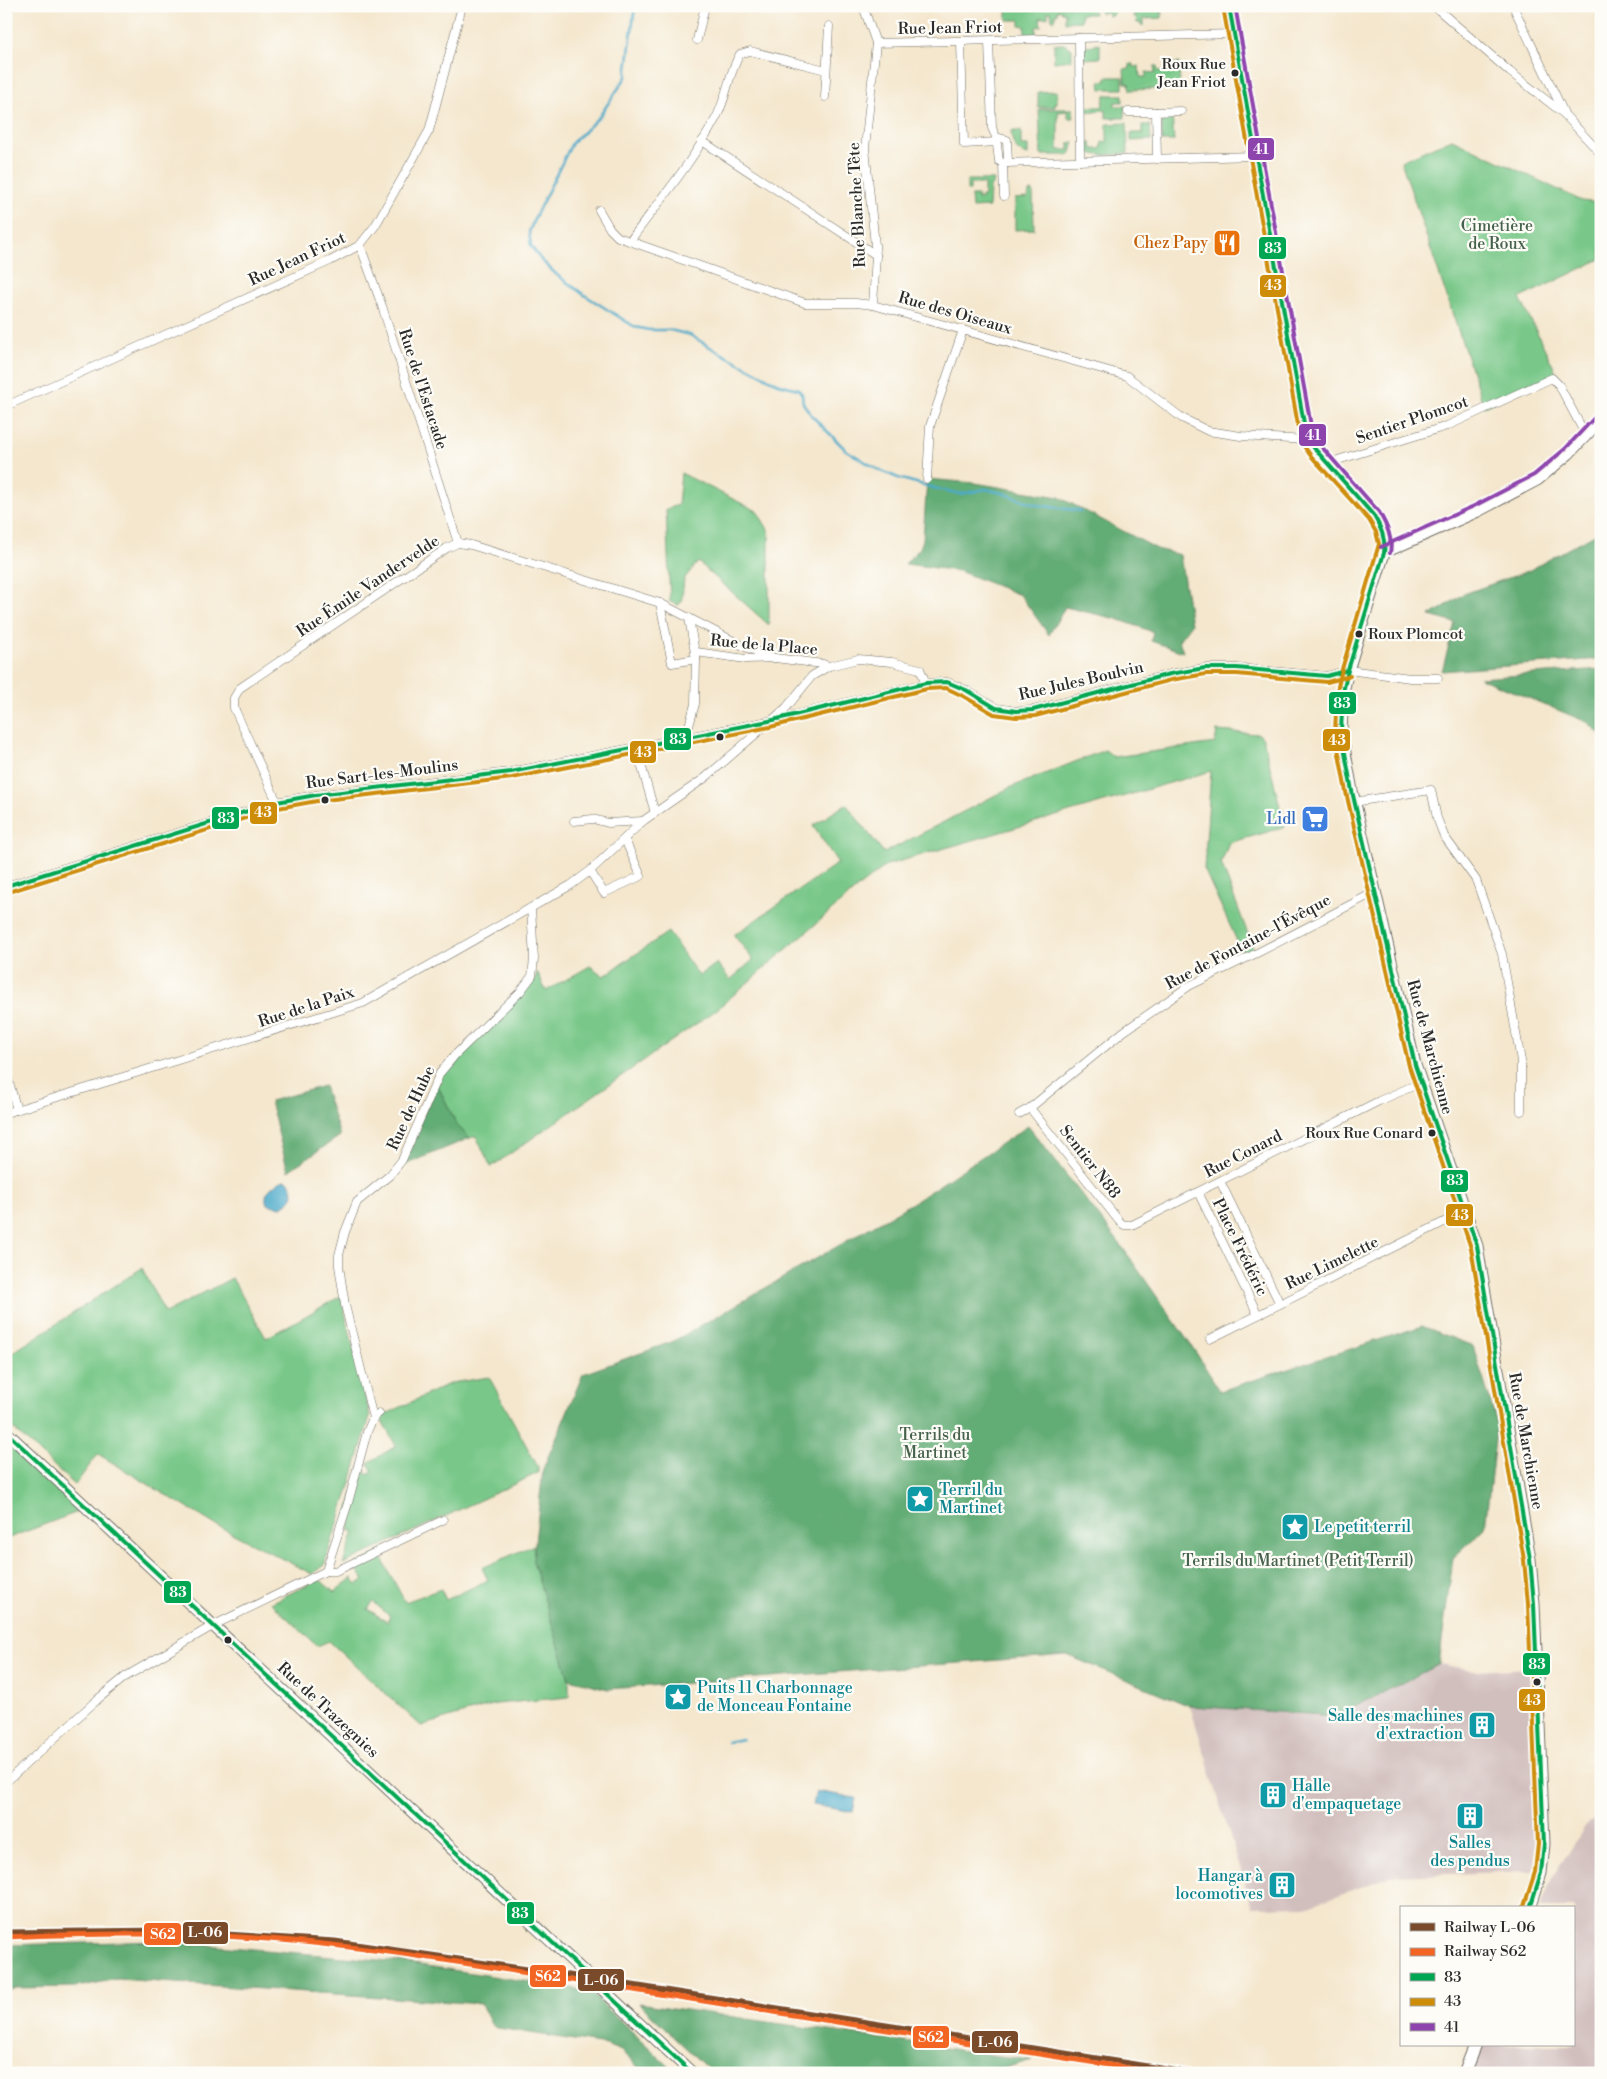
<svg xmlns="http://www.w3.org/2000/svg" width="1607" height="2079" font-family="'Libre Bodoni',serif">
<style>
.industrial{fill:#d1bfbe}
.green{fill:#79c889;stroke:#527a5a;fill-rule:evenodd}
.forest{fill:#62ac75;stroke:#466c50}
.water{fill:#4caaca;stroke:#3c6a7a}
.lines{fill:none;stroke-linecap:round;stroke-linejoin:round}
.stream{stroke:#4caaca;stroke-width:2.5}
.minor-casing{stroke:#716d64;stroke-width:9}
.tertiary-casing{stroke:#716d64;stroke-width:12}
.secondary-casing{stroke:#716d64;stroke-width:13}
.minor{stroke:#fff;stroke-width:8}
.tertiary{stroke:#fff;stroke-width:10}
.secondary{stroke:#fff;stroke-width:11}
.rail{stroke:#2b2b2b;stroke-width:2.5}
.bus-1-casing{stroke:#fdfcf7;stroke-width:8}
.bus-2-casing{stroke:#fdfcf7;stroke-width:8}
.bus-3-casing{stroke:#fdfcf7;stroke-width:8}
.bus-1{stroke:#00a651;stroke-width:4}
.bus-2{stroke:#ce8d09;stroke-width:4}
.bus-3{stroke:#8e44ad;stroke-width:4}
.rail-1-casing{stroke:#fdfcf7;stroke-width:9}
.rail-2-casing{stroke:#fdfcf7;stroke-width:9}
.rail-1{stroke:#7a4b2a;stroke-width:5}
.rail-2{stroke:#f26522;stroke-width:5}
.bus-dot{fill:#2b2b2b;stroke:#fdfcf7;stroke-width:2}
.labels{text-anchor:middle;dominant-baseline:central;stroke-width:4.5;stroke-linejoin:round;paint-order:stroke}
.bus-label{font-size:15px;fill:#2b2b2b;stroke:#fdfcf7;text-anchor:end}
.street-label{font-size:16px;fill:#2b2b2b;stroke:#fdfcf7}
.park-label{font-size:16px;fill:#46624c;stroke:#fdfcf7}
.food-label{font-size:16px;fill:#c56008;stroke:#fdfcf7;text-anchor:end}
.shop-label{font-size:16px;fill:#366cbe;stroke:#fdfcf7;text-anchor:end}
.culture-label{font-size:16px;fill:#0d838f;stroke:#fdfcf7;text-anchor:start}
.line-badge{stroke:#fdfcf7;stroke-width:2}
.badge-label{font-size:14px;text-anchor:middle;font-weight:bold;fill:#fff}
</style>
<rect width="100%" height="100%" fill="#fdfcf7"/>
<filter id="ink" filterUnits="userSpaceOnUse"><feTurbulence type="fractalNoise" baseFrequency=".02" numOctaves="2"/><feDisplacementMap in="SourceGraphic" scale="10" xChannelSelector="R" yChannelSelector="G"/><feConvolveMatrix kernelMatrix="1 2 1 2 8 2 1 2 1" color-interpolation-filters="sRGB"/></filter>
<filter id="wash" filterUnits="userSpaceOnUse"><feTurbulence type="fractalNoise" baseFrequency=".0096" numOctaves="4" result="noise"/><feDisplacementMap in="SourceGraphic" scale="20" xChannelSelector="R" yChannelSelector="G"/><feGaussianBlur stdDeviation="1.12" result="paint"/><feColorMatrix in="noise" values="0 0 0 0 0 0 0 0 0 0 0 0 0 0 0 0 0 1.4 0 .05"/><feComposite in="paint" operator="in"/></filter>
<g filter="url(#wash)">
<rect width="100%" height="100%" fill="#f4e7ce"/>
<g class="industrial">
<path d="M1439,1664l39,7 52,-3 8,153 -4,50 -142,5 -84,30 -56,1 -62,-201 147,10z"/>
<path d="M1601,1816v257h-130l12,-28h90v-137h-33l13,-32 33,-51z"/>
</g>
<g class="green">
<path d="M1097,6l-3,1v7h-13v7l-16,1v-9l-3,-1 -1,-2h-4v4h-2v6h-3l-1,-8h-3v5l-8,1 1,8 -5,1v7h-11v-8l-5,-1v-5h-13v-13z"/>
<path d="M1099,6h63v12l-18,1v6h-3v-2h-4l-1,-6h-2l-1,-9h-8l-1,3 -7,-2 -4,6 -5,1v-4l-8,1z"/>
<path d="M1054,44h11l7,5v11l-18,2z"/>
<path d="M1100,44v14l-17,1 1,-9 3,-4z"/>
<path d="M1179,63l1,25 -50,2 -1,-7h-4l-1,-14 6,-1v-4h3l1,3 5,-1 1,11h6v-5l9,1 -1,-7h3l1,5 12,1v-8z"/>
<path d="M1106,77h17v12h-22l-1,-8h6z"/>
<path d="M1057,91v12h-2v4h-17v-15z"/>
<path d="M1105,95h18v7h-8v4h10v12h-19v-8l-21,2v-5h17z"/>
<path d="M1039,109h34l1,9h-6v-7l-10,1v38h11v-7l5,-1 -3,11 -3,2h-27z"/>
<path d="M1162,115h10l2,26h-12z"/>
<path d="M1127,123l1,30c-12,1 -32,5 -41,-2l-2,-8 6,-1 1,7h9l1,-7h5v-18z"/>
<path d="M1142,125h8l1,15 -20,1v-8h11z"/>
<path d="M1011,131h10v15h7v9c-13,-3 -16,-11 -17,-24z"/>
<path d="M1452,139l130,62 19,2v56l-81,39 37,76 -73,33 -83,-246z"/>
<path d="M967,180h27l-1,4 -3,3 -1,20 -17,1 -1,-12h7v3h3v-3h3v-12h-14v7h-3z"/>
<path d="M1033,191l1,38 -19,1v-31l13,-1 1,-6z"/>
<path d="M681,473l76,38 12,20v94l-71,-63 -14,17 -2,19 -3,7 -9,-3 -4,-93 12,-4z"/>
<path d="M1217,731l42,3 4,4 22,89 -56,16 -8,20 33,87 -11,4 -39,-85 7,-98 -324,94 -26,20 -145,125 -225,157 -15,-31 -6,2 -13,-13 -20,-41 8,-14 90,-91 2,-7 9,19 44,-25 14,10 64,-44 31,44 18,-13 13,17 23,-20 -19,-25 104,-72 -25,-37 33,-22 38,49 125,-65 96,-38 9,7 101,-14z"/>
<path d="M142,1268l23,45 67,-35 34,60 75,-42 29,120 -20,70 -26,79 -12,9 -98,-50 -116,-70 -23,31 -69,-63v-65z"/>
<path d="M489,1377l49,90v6l-195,91 11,-32 -5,-2 3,-9 -6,-2 15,-55 6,11 6,-3 -5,-9 28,-17 -16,-29 71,-34z"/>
<path d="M6,1438l77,72 -77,29z"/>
<path d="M534,1545l-1,16 36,118v18l-73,7 -75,22 -92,-85 -12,5 -46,-43 48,-24 15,13 18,-14 5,6 7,-4 -10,-15 25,-12 26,49 36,-13 5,11 42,-20 -6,-12zM373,1602l17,14 -3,6 -19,-13z"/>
</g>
<g class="forest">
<path d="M927,479l48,4 84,14 98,52 23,6 11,69 -12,16 4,12 -32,-11 2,-9 -36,-13 -52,-12 -16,28 -29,-40 -61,-24 -54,-7 15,-16 3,-8z"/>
<path d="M1601,528v131l-159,12 13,-48 -25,-7 34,-22 64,-23 65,-36z"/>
<path d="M1601,669v66l-14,-13 -107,-44z"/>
<path d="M437,1084l20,41 13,13 -63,26 -4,-2z"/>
<path d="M324,1086l16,50 -52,35 -18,-70z"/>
<path d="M1028,1126l90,115 77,110 25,40 202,-65 51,20 24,77 -12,105 -32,30 -14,106 -102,52 -147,-10 -123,-51 -459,34 -39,-10 -36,-118 10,-92 40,-95 91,-33 240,-139z"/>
<path d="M162,1941l239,21 188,29 87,82h-32l-23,-22 -15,-6 -108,-17 -7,-4 -10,-20 -364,-25 -40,8 -61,1 -10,4v-47z"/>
<path d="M639,2003l353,52 40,5 -45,13h-275z"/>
</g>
<g class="water">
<path d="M284,1180l4,1c9,11 5,20 -7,26l-14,-3c-5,-12 7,-20 17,-24z"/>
<path d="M816,1791l40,7 -3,14 -40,-7z"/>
</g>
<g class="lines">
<g class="stream">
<path d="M635,6l-9,71 -27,40 -27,26 -37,74 -6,15 2,14 10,14 16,15 26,19 52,33 14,3h21l20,5 25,15 64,34 19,5 4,5 1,9 9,13 34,34 31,19 21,9 40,11 23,5 25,-5 16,4 35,12 44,6"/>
<path d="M727,1742l15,-3"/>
</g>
</g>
</g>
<g filter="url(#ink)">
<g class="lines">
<defs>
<g id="minor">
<path d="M863,6l13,37 -11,105 11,107 -3,50"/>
<path d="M1434,6l76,66 53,41 38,41"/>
<path d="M1513,6l50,105"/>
<path d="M6,11l5,-5"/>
<path d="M1079,38l1,123"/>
<path d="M697,40l8,-34"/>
<path d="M989,41l3,87 4,9 3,24 4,2 252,-7"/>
<path d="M961,42l3,102 33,-2"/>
<path d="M876,43l358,-9"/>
<path d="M825,97l4,-71"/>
<path d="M1128,112h28"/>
<path d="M996,137l11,3 1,23"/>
<path d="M702,141l174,114"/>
<path d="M1157,159l-1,-47 25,-1"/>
<path d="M1003,163l1,33"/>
<path d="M599,210l11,19 8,8 187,66h51l17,2 254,71 55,42 26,13 33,5 66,4"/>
<path d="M630,241c28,-38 64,-81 86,-123 11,-20 12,-44 24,-64l10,-3 76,19"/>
<path d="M360,245l22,61 76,237"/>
<path d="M6,406l324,-145 30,-16 15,-19 54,-95 33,-125"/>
<path d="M1325,464l122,-38 105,-48 7,7 27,51"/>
<path d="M927,479l3,-53 33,-96"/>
<path d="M660,603l12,60 24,-4"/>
<path d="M696,652l50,7 29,-1 48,6 6,2"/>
<path d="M686,737l9,-33 1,-45 -7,-41"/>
<path d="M636,747l19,66"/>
<path d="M277,802l-43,-94v-10l6,-10 207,-140 11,-5 13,2 189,58 85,44 30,11"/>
<path d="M1354,802l77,-12 6,28 7,18 32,44 26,74 19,107v50"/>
<path d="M574,821l19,-2 15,4 35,-2"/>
<path d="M590,871l14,22 37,-17 -16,-36"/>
<path d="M6,886l271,-84 39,-7 195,-23 258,-51 157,-38 21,-1 19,8 30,18 20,3 17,-1 137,-36 35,-6h32l90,8 21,-6 62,8h28"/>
<path d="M6,1072l11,38"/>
<path d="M1030,1108l89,113 5,4h8l247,-124 41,-18"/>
<path d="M6,1113l357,-110 208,-118 19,-14 53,-50 62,-43 81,-70 26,-32 17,-10 29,-7 34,3 28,7 6,14"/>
<path d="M1019,1114l11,-6 93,-76 66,-46 70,-34 116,-60"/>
<path d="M1220,1181l60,123"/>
<path d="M1198,1192l60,123"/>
<path d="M1210,1339l256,-128"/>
<path d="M373,1418l-28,-113 -6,-39v-11l6,-23 12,-30 33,-27 12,-15 38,-87 15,-18 65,-63 12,-16 2,-17 -3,-51"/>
<path d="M326,1571l22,-68 19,-71 6,-14 6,-5"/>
<path d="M6,1782l92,-83 27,-22 89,-52 112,-54h10l107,-51"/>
</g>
<path id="tertiary" d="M1384,553l93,-41 61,-32 31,-26 32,-34"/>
<g id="secondary">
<path d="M1229,6l78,434c18,29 75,69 78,102 1,3 -1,8 -1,11l-36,117 -5,22 -2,39 11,60 63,274 62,181 53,313 4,45 10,240 -3,29 -11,35"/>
<path d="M6,1432l686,641"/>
<path d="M1464,2073l11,-28"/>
</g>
</defs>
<use href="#minor" class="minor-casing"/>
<use href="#tertiary" class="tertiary-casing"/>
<use href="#secondary" class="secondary-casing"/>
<use href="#minor" class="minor"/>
<use href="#tertiary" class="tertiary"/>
<use href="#secondary" class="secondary"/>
<path class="rail" d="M1180,2070l19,3"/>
<defs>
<g id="bus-1">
<path d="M1229,6l78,434 67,76c7,12 12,23 10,37l-36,117 -5,22 -2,39 11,60 63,274 62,181 53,313 4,45 10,240 -3,29 -11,35"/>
<path d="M6,886l271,-84 39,-7 195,-23 258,-51 157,-38 21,-1 19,8 30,18 20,3 17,-1 137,-36 35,-6h32l90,8 21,-6"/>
<path d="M6,1432l686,641"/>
</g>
<g id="bus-2">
<path d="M1223,7l78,435 10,14 58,64 7,12 3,12 -37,125 -5,22 -2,41 11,60 63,274 62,182 53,312 4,44 10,240 -3,28 -11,34"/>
<path d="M8,892l270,-84 39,-7 195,-23 258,-51 157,-38 19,-1 17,8 31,18 22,3 19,-1 136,-36 35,-6h31l90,8 23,-6"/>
</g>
<g id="bus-3">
<path d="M1235,6l78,431 66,75c8,14 14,26 11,41"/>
<path d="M1381,547l93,-41 60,-31 31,-26 31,-33"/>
</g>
</defs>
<use href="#bus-1" class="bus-1-casing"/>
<use href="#bus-2" class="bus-2-casing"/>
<use href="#bus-3" class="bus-3-casing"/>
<use href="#bus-1" class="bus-1"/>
<use href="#bus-2" class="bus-2"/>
<use href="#bus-3" class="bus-3"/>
<defs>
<path id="rail-1" d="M6,1932l158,-2 171,11 234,34 623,98"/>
<path id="rail-2" d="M6,1937c92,-4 184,-5 275,3 120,10 240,33 359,51 174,27 347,55 520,82"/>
</defs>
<use href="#rail-1" class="rail-1-casing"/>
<use href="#rail-2" class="rail-2-casing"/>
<use href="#rail-1" class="rail-1"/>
<use href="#rail-2" class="rail-2"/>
</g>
</g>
<defs>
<symbol id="restaurant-square" viewBox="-11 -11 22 22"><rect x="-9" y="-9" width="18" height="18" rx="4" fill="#e8710a" stroke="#fdfcf7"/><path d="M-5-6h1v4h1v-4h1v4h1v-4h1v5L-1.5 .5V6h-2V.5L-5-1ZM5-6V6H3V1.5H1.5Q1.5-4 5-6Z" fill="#fff"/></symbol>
<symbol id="supermarket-square" viewBox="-11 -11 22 22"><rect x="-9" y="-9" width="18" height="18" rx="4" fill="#3f7fe0" stroke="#fdfcf7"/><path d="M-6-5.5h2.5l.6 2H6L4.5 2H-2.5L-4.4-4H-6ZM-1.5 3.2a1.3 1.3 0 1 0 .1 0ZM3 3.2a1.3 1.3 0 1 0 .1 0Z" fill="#fff"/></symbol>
<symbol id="sight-square" viewBox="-11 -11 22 22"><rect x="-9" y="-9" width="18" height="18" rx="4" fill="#0f9aa8" stroke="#fdfcf7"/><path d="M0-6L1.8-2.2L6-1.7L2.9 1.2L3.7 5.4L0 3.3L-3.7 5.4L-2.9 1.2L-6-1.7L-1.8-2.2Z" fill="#fff"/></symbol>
<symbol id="building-square" viewBox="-11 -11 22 22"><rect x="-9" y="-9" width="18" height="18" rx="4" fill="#0f9aa8" stroke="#fdfcf7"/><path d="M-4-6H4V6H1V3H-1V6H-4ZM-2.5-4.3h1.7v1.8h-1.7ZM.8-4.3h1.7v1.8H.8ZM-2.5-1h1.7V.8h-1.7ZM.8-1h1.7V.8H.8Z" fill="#fff"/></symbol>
</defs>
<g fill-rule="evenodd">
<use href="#restaurant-square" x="1211" y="227" width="32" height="32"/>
<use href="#supermarket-square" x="1299" y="803" width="32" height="32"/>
<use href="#sight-square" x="904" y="1483" width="32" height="32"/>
<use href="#sight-square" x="1279" y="1511" width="32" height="32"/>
<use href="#sight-square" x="662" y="1681" width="32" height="32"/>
<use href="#building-square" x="1466" y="1709" width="32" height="32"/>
<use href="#building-square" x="1257" y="1779" width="32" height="32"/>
<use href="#building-square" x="1454" y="1800" width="32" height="32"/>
<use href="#building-square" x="1266" y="1869" width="32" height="32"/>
</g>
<g class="bus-dot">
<circle cx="1235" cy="73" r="4.5"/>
<circle cx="1359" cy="634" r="4.5"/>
<circle cx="720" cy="737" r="4.5"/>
<circle cx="325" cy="800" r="4.5"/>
<circle cx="1432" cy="1133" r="4.5"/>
<circle cx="228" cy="1640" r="4.5"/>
<circle cx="1537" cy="1682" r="4.5"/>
</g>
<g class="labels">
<g class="bus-label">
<text x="1226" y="64">Roux Rue<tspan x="1226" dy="18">Jean Friot</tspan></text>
<text x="1368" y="634" text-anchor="start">Roux Plomcot</text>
<text x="1423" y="1133">Roux Rue Conard</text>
</g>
<g class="street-label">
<text transform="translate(950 28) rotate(-1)">Rue Jean Friot</text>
<text transform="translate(857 205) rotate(-93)">Rue Blanche Tête</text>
<text transform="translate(297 259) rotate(-25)">Rue Jean Friot</text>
<text transform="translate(955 313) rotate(16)">Rue des Oiseaux</text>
<text transform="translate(423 389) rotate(72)">Rue de l'Estacade</text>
<text transform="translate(1412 420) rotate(-19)">Sentier Plomcot</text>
<text transform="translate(368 586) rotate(-34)">Rue Émile Vandervelde</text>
<text transform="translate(764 645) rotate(5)">Rue de la Place</text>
<text transform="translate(1081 681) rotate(-13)">Rue Jules Boulvin</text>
<text transform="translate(382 774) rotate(-7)">Rue Sart-les-Moulins</text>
<text transform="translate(1248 942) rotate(-28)">Rue de Fontaine-l'Évêque</text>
<text transform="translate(306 1007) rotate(-18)">Rue de la Paix</text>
<text transform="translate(1430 1047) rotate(75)">Rue de Marchienne</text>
<text transform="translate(411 1108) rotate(-65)">Rue de Hube</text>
<text transform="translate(1243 1154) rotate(-27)">Rue Conard</text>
<text transform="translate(1090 1162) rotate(52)">Sentier N88</text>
<text transform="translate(1240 1247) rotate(64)">Place Frédéric</text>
<text transform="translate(1332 1263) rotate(-26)">Rue Limelette</text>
<text transform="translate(1526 1441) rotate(80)">Rue de Marchienne</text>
<text transform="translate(328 1710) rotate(43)">Rue de Trazegnies</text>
</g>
<g class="park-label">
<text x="1497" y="226">Cimetière<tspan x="1497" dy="18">de Roux</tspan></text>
<text x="935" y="1435">Terrils du<tspan x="935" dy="18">Martinet</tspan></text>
<text x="1298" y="1561">Terrils du Martinet (Petit Terril)</text>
</g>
<g class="food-label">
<text x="1208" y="243">Chez Papy</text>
</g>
<g class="shop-label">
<text x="1296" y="819">Lidl</text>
</g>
<g class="culture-label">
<text x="939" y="1490">Terril du<tspan x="939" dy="18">Martinet</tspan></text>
<text x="1314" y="1527">Le petit terril</text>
<text x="697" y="1688">Puits 11 Charbonnage<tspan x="697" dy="18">de Monceau Fontaine</tspan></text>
<text x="1463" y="1716" text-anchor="end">Salle des machines<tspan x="1463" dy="18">d'extraction</tspan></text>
<text x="1292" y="1786">Halle<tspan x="1292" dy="18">d'empaquetage</tspan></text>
<text x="1470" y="1843" text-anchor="middle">Salles<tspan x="1470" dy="18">des pendus</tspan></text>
<text x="1263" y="1876" text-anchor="end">Hangar à<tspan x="1263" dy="18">locomotives</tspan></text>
</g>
</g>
<g class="line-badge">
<rect x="1247" y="137" width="28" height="24" rx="5" fill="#8e44ad"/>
<rect x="1258" y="236" width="29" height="24" rx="5" fill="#00a651"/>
<rect x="1259" y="274" width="28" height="24" rx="5" fill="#ce8d09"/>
<rect x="1298" y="423" width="29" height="24" rx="5" fill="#8e44ad"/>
<rect x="1328" y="691" width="29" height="24" rx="5" fill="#00a651"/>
<rect x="663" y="727" width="29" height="24" rx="5" fill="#00a651"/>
<rect x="1322" y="728" width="29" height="24" rx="5" fill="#ce8d09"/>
<rect x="629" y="740" width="28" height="24" rx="5" fill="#ce8d09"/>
<rect x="249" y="801" width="29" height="24" rx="5" fill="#ce8d09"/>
<rect x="211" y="806" width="29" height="24" rx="5" fill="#00a651"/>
<rect x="1440" y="1169" width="29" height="24" rx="5" fill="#00a651"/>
<rect x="1445" y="1203" width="29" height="24" rx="5" fill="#ce8d09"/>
<rect x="163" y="1580" width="29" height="24" rx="5" fill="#00a651"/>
<rect x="1522" y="1652" width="29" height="24" rx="5" fill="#00a651"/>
<rect x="1518" y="1688" width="28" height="24" rx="5" fill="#ce8d09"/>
<rect x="506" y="1901" width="29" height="24" rx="5" fill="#00a651"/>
<rect x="182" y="1921" width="47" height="24" rx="5" fill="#7a4b2a"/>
<rect x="143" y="1922" width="39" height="24" rx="5" fill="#f26522"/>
<rect x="529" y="1964" width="38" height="24" rx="5" fill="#f26522"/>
<rect x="577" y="1968" width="48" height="24" rx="5" fill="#7a4b2a"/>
<rect x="912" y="2025" width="38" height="24" rx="5" fill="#f26522"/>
<rect x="971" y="2030" width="48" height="24" rx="5" fill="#7a4b2a"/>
</g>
<g class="badge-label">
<text x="1261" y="154">41</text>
<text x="1273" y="253">83</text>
<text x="1273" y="290">43</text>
<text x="1313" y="440">41</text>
<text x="1342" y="708">83</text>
<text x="678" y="744">83</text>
<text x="1337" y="745">43</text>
<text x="643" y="757">43</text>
<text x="263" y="817">43</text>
<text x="226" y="823">83</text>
<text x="1455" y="1185">83</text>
<text x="1460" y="1220">43</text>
<text x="178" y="1597">83</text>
<text x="1537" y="1669">83</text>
<text x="1532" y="1705">43</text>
<text x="520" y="1918">83</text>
<text x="205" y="1937">L-06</text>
<text x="163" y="1939">S62</text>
<text x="548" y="1981">S62</text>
<text x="601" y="1985">L-06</text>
<text x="931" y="2042">S62</text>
<text x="995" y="2047">L-06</text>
</g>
<rect width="1607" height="2079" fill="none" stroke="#fdfcf7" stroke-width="25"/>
<rect x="1400" y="1906" width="175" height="140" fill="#fdfcf7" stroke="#a9a8a5"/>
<rect x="1410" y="1923" width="25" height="8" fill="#7a4b2a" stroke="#a9a8a5"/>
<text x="1444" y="1932" font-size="15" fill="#2b2b2b">Railway L-06</text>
<rect x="1410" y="1948" width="25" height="8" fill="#f26522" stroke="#a9a8a5"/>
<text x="1444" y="1956" font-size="15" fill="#2b2b2b">Railway S62</text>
<rect x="1410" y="1973" width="25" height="8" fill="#00a651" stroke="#a9a8a5"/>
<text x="1444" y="1982" font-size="15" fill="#2b2b2b">83</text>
<rect x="1410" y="1998" width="25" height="8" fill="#ce8d09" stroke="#a9a8a5"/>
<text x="1444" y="2006" font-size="15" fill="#2b2b2b">43</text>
<rect x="1410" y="2023" width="25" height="8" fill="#8e44ad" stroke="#a9a8a5"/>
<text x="1444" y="2032" font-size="15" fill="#2b2b2b">41</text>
</svg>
